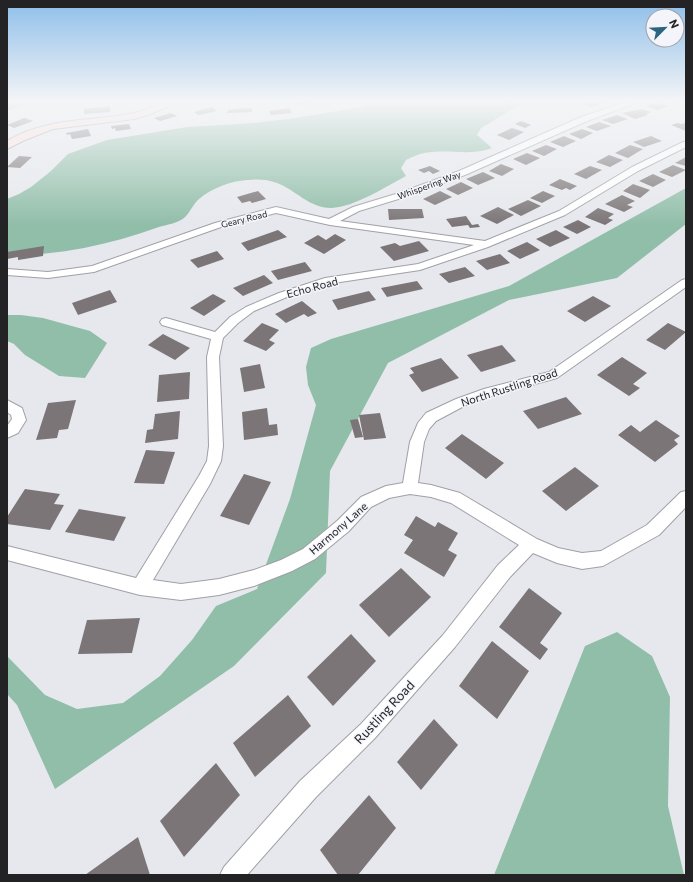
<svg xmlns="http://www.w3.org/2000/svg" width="693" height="882" font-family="Commissioner,sans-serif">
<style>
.forest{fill:#91bea9}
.building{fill:#7b7577}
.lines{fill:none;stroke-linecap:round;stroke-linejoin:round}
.street-casing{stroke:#a0a0a6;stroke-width:2}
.secondary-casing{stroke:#a0a0a6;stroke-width:2}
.street{fill:#fff;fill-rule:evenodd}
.secondary{fill:#fee1dc;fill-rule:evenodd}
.labels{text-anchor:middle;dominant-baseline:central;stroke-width:3;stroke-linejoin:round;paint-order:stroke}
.far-street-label{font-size:9px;fill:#232325;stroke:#f4f5fb}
.street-label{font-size:11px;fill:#232325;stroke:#f4f5fb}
.near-street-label{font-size:13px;fill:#232325;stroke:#f4f5fb}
</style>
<rect width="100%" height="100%" fill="#e7e8ed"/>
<g class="forest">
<path d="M7,101h59l-39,3 -20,7z"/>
<path d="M374,101h152l-45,27 -4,7 15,13c-24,8 -37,2 -59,4 -10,0 -19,4 -27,8l-5,8 5,8c-21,11 -51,31 -75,32 -22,0 -35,-18 -54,-25 -10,-4 -20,-4 -30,-3 -16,1 -35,8 -48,19 -6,5 -9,14 -15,19 -6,5 -18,7 -25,9 -49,18 -100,28 -152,29v-57l12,-5 12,-7 20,-16 17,-17 39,-14 80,-13 67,-4 41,-5 66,-11z"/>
<path d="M686,188v36l-69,54 -108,22 -121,63 -58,108 -4,102 -92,93 -179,123 -38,-84 -10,-11v-38l38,39 32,14 46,-6 37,-27 32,-36 24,-34 41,-17 33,-90 26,-94 -8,-20 -2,-18 5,-19 20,-9 178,-53z"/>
<path d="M7,315h14l22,3 47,13 17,12 -22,35 -26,-2 -34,-21 -11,-11 -7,-3z"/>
<path d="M617,632l35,24 18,41 -2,109 16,69h-190l91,-229z"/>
</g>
<g class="building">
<path d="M299,101h20v1l-20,3 -5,-2z"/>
<path d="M589,101h19v1l-17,5 -9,-3z"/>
<path d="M686,101l-11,4 -10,-3v-1z"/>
<path d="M657,102l11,4 -11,4 -11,-4z"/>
<path d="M110,106v6l-26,2v-5z"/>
<path d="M212,107l5,4 -19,4 -4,-3z"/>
<path d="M252,108v4l-25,1 1,-3h5v-1z"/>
<path d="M290,108l2,5 -21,2 -2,-4z"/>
<path d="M642,109l9,3 -5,2 2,1 -13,4 -13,-6z"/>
<path d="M171,113l6,3 -17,5 -6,-3z"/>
<path d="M617,115l11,4 -15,5 -11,-4z"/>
<path d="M24,118l9,3 -19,7 -7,-3z"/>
<path d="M521,121l10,4 -6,3 -10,-4z"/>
<path d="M599,122l12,4 -14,5 -11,-4z"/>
<path d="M678,123l3,1 5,-1v8l-15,-6z"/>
<path d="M129,124l2,5 -15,2 -1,-3 -3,1 -1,-3z"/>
<path d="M512,128l12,4 -15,8 -12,-5z"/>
<path d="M88,129l3,7 -19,3 -2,-5 -3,1 -1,-2z"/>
<path d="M582,129l11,4 -12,6 -12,-5z"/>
<path d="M564,136l12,5 -13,6 -13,-5z"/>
<path d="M651,136l11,5 -18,6 -11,-5z"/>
<path d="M546,145l11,4 -13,7 -12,-5z"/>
<path d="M630,145l13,4 -15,9 -13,-5z"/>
<path d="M527,153l13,5 -14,7 -13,-6z"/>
<path d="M609,155l14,5 -13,7 -14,-5z"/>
<path d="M19,156l13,1 -12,11 -13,-1z"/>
<path d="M686,157v9l-11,-3z"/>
<path d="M501,164l13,5 -12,7 -13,-5z"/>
<path d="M673,165l13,5 -14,7 -13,-5z"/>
<path d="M430,166l10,5 -7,3 -4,-3 -5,2 -6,-3z"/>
<path d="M590,166l12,4 -16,9 -12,-5z"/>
<path d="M483,172l12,6 -17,7 -12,-6z"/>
<path d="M653,174l13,6 -13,7 -14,-6z"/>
<path d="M560,179l17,7 -7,4 -4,-2 -4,2 -13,-5z"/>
<path d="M461,182l12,6 -15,7 -12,-6z"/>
<path d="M633,184l17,6 -10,8 -17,-7z"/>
<path d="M258,191l8,8 -14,4 -2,-2 -8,2 -5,-6z"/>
<path d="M440,191l12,6 -17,8 -12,-6z"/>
<path d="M543,191l12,5 -13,7 -12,-5z"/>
<path d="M622,195l13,6 -8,4 6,2 -9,5 -19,-8z"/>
<path d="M528,200l13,6 -20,10 -13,-7z"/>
<path d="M498,207l16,8 -17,9 -17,-8z"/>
<path d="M598,208l16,6 -6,4 5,2 -8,5 -20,-8z"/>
<path d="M388,209h34l2,9 -35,2z"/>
<path d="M466,216l6,9 6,-1 2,3 -10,1 -2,-3 -16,2 -6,-8z"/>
<path d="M578,220l13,7 -14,7 -14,-7z"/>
<path d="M278,230l9,7 -39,14 -7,-8z"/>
<path d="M556,230l14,8 -20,9 -14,-8z"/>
<path d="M335,234l11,6 -22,14 -20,-11 14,-8 8,5z"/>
<path d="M419,241l10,10 -35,10 -14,-14 15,-4 5,3z"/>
<path d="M527,242l13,8 -20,9 -13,-8z"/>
<path d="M44,246l-1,10 -25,4v-3l-11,2v-7z"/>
<path d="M217,251l7,8 -26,9 -8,-8z"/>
<path d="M500,254l10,9 -23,7 -11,-9z"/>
<path d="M305,262l7,9 -34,9 -7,-9z"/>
<path d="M465,267l10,9 -26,7 -10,-9z"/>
<path d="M264,275l9,8 -30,13 -10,-8z"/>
<path d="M417,281l6,8 -36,8 -6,-9z"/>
<path d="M110,290l7,12 -39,13 -6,-12z"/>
<path d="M369,291l7,9 -38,10 -6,-10z"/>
<path d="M213,294l13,7 -22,15 -14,-8z"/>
<path d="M593,296l18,10 -26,16 -18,-11z"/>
<path d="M302,301l15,12 -9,4 -4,-3 -18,9 -11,-9z"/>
<path d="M262,323l17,7 -10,10 6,3 -9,8 -23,-10z"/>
<path d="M668,323l18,9 -21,18 -19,-10z"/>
<path d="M163,334l27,14 -15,12 -27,-15z"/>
<path d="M502,345l14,16 -35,11 -14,-17z"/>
<path d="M622,357l25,16 -14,11 7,4 -11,8 -32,-21z"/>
<path d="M441,358l18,20 -37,14 -13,-17 5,-2 -4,-5z"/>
<path d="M260,364l5,24 -21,4 -4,-24z"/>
<path d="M190,372l-1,27 -32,3 2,-27z"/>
<path d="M566,397l16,17 -44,15 -15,-18z"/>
<path d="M76,400l-8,29 -9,1 -2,8 -21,2 12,-37z"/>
<path d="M267,408l2,17 8,-1 1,11 -34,5 -2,-28z"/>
<path d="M180,411l-2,28 -33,4 2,-13 6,-1 2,-15z"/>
<path d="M380,413l6,25 -22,2 -5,-25z"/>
<path d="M358,419l5,18 -8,1 -5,-18z"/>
<path d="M656,420l24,16 -6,4 4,4 -23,18 -37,-27 13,-10 9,7z"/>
<path d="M462,434l42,29 -18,16 -41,-31z"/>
<path d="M146,450l29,2 -11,32 -30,-1z"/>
<path d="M575,467l24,19 -33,25 -24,-20z"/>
<path d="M244,474l27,8 -22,43 -29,-9z"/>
<path d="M25,489l35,5 -6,10 10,1 -14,25 -43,-6v-7z"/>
<path d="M79,509l47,8 -12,24 -49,-9z"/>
<path d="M416,516l19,11 3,-5 20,11 -10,17 9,5 -13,22 -40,-24 9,-13 -9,-5z"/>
<path d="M401,568l30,29 -42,40 -30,-32z"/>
<path d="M529,588l33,25 -22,30 8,6 -8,11 -41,-33z"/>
<path d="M140,618l-8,35 -54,1 9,-34z"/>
<path d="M351,634l25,27 -43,45 -26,-29z"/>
<path d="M492,641l37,30 -32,48 -38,-33z"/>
<path d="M288,695l23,31 -56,51 -22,-34z"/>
<path d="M434,719l24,26 -37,45 -24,-28z"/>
<path d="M216,763l24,32 -56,62 -24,-36z"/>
<path d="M369,795l27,33 -38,47h-20l-18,-25z"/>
<path d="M138,837l12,38h-65z"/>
</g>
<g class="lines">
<defs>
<g id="street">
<path d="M630,101h11l-54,20 -122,54 -60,22 -46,14 -19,10 145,20 74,-30 73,-44 51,-25h3v5l-48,24 -73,44 -77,32 -68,23 -93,14 -40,13 -33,14 -16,12 -15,15 -4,19 4,89 -2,15 -11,23 -57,96 28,4 38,-5 35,-9 27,-10 22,-11 34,-28 24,-24 25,-11 17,-3 7,-41 8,-19 8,-10 30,-14 28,-10 65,-17 133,-92 4,-1v8l-129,91 -65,18 -26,9 -30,16 -7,8 -5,13 -6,41 13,2 29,8 77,46 21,9 24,5 19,-2 46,-26 34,-33 5,-1v16l-27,28 -56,31 -21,3 -25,-6 -24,-10 -23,24 -55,70 -80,91 -59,59 -69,78h-27l4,-8 76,-86 61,-57 82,-89 55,-70 21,-20 -68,-42 -20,-6 -21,-3 -21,4 -18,9 -22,24 -34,28 -23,12 -38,15 -35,9 -38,5 -41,-5 -133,-35v-14l129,32 63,-102 8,-15 2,-15 -2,-89 4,-18 -49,-14 -2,-3 2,-3 4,-1 49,14 15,-15 16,-10 33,-14 46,-15 93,-14 56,-19 -144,-20 -54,-12 -55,14 -127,45 -46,6 -41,-3v-6l41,3 44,-6 123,-43 61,-16 53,12 24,-12 46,-14 60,-22 122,-54z"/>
<path d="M7,400l15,8 4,12 -8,13 -11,5v-12l5,-7 -1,-4 -4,-3z"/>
</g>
<path id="secondary" d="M166,101h15l-33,14 -14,4 -81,10 -28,11 -18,9v-8c40,-24 83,-19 127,-28 11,-2 21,-8 32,-12z"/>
</defs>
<use href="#street" class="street-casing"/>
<use href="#secondary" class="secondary-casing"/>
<use href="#street" class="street"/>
<use href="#secondary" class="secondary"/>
</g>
<linearGradient id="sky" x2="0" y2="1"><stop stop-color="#8ebee9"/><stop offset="0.45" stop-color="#f4f5f7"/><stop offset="1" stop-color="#f4f5f7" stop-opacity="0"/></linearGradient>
<rect width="693" height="225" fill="url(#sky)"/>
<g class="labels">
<g class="far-street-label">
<text transform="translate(429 185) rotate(-20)">Whispering Way</text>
<text transform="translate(244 219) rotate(-14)">Geary Road</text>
</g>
<g class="street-label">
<text transform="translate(312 287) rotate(-15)">Echo Road</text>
<text transform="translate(509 387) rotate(-18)">North Rustling Road</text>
<text transform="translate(338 528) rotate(-41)">Harmony Lane</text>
</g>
<g class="near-street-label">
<text transform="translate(384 712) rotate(-47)">Rustling Road</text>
</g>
</g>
<rect width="693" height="882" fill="none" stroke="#232325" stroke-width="16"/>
<g transform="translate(665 28) rotate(66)"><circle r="19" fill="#f4f5fb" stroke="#a0a1a5"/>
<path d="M0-3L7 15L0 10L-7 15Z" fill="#2b657e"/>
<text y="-6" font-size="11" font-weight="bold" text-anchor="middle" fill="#232325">N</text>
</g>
</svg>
